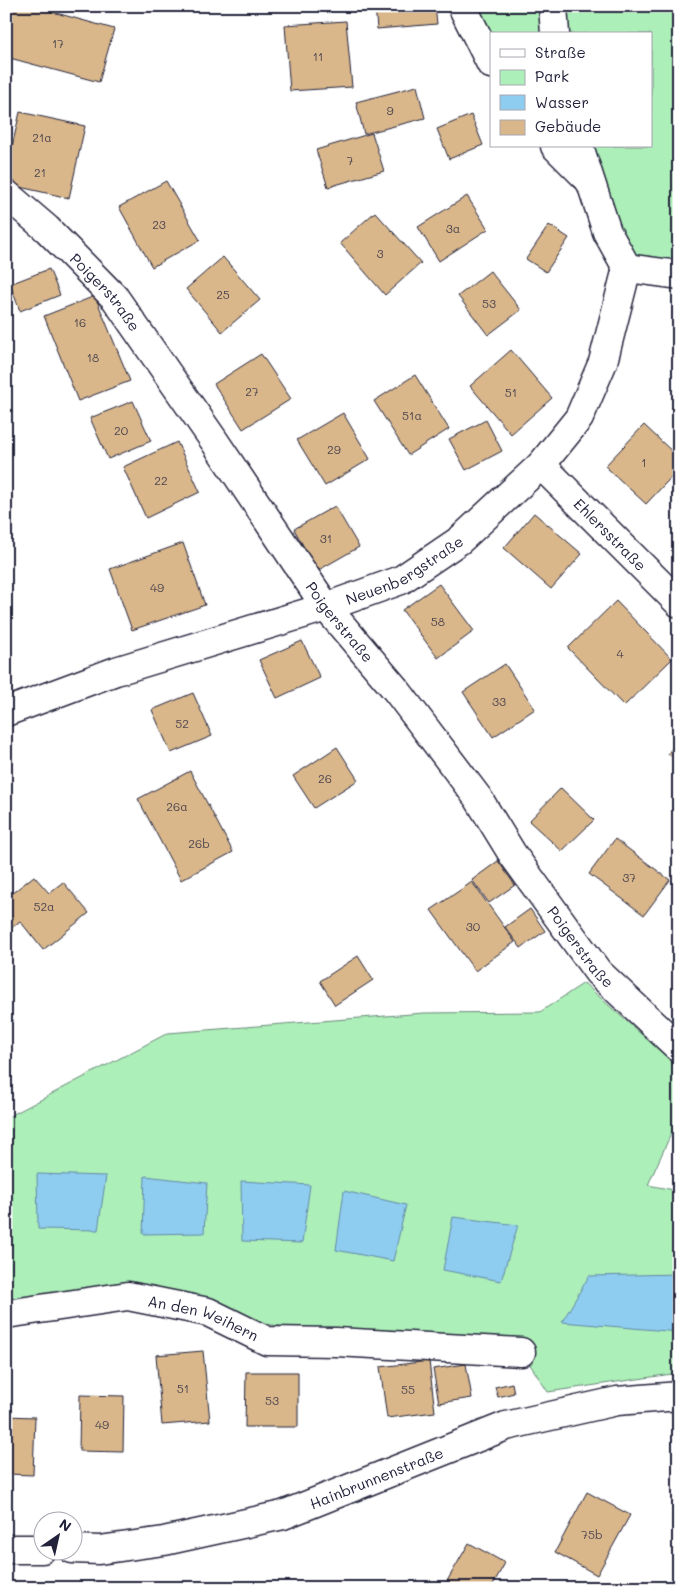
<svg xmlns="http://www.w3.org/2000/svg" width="685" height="1594" font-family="Mali,sans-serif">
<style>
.green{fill:#adefb8;stroke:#68887a}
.water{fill:#8ecdef;stroke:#6389a7}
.building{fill:#d9b78b;stroke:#22223b}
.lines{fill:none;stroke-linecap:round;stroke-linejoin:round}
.street-casing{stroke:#22223b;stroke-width:31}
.street{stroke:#fff;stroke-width:28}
.labels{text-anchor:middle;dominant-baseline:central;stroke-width:4;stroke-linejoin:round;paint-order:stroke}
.number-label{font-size:12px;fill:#50474f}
.street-label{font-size:15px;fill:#22223b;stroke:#fff}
</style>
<rect width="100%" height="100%" fill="#fff"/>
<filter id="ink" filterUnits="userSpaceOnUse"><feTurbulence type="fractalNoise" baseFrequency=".02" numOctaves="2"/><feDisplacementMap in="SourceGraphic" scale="10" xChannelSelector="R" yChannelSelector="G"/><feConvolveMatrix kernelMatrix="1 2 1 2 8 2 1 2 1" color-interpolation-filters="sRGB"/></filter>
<g filter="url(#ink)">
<g class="green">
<path d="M457,6h222v262l-48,-13 -77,-109h97v-112h-160v23z"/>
<path d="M584,983l95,85v48l-31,69 31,6v182l-131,19 -21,-32 -262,-36 -49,-19 -210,4v-191l162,-85 256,-20 116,-1z"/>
</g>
<g class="water">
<path d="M37,1174l69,2 -8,54 -60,-1z"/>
<path d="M145,1176l62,7 -3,50 -61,1z"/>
<path d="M241,1181l69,4 -8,58 -60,-2z"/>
<path d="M344,1191l62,14 -13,56 -57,-11z"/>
<path d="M453,1217l65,8 -17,56 -58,-11z"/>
<path d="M679,1274v58l-117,-10 27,-46z"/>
</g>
<g class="building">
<path d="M8,6h23l83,23 -15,53 -93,-25v-43z"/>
<path d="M212,6h86l-86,1z"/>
<path d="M375,6h60l2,18 -60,5z"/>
<path d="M346,21l6,66 -62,4 -5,-66z"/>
<path d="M417,86l8,32 -61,16 -8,-32z"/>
<path d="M20,112l65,14 -16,72 -63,-14v-12z"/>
<path d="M471,115l12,30 -34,14 -12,-30z"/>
<path d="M372,133l12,38 -56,16 -12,-37z"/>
<path d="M166,181l34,59 -48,27 -33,-60z"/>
<path d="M467,196l21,33 -49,32 -21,-34z"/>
<path d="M375,212l46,51 -36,32 -45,-52z"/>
<path d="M549,225l20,13 -23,34 -20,-13z"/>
<path d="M223,257l37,43 -38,32 -36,-43z"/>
<path d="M49,269l11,26 -40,16 -10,-27z"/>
<path d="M490,271l31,39 -33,25 -30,-39z"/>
<path d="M95,296l35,85 -52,20 -34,-85z"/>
<path d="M511,350l41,48 -41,36 -41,-48z"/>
<path d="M261,354l30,45 -48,30 -29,-45z"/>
<path d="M415,375l34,54 -41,26 -34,-54z"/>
<path d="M133,401l18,40 -43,18 -18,-41z"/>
<path d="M343,413l27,46 -45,27 -28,-46z"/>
<path d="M486,420l16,31 -36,19 -17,-31z"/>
<path d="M644,425l35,33v11l-33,35 -41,-38z"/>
<path d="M177,442l23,50 -54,26 -23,-51z"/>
<path d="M335,506l24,41 -42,24 -23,-42z"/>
<path d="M534,513l48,41 -31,35 -47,-41z"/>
<path d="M183,543l22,62 -73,25 -22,-61z"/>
<path d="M439,584l35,47 -36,27 -36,-48z"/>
<path d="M616,601l56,58 -48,47 -56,-58z"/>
<path d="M302,641l18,37 -43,20 -18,-38z"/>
<path d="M505,664l30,45 -42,28 -30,-45z"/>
<path d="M193,693l19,43 -41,17 -19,-43z"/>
<path d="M679,737v24l-11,-7z"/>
<path d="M337,747l21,33 -44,28 -21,-32z"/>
<path d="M190,771l43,81 -52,28 -43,-81z"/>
<path d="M561,788l33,32 -32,31 -33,-30z"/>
<path d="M615,839l55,41 -26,35 -55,-41z"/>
<path d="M498,861l17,24 -26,18 -17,-23z"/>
<path d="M34,876l15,17 14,-11 26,31 -46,37 -23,-29 -14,12v-35z"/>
<path d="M472,882l43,60 -40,29 -44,-61z"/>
<path d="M530,909l15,22 -24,17 -16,-21z"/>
<path d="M358,956l15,24 -38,25 -15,-24z"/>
<path d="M203,1351l7,70 -48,4 -6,-70z"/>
<path d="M429,1361l6,51 -48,6 -7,-51z"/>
<path d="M466,1364l6,34 -33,5 -6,-34z"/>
<path d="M246,1372h52v55h-53z"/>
<path d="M512,1383l2,10 -16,4 -3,-10z"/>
<path d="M80,1395l44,1 -1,56 -44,-1z"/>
<path d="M6,1416l29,1 -2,58 -27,-1z"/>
<path d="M587,1492l43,23 -33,60 -42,-23z"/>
<path d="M469,1543l36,20 -14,25h-48z"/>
</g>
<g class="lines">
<defs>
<g id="street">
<path d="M462,6l29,58"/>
<path d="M553,6l2,28"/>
<path d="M555,146l33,33"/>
<path d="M579,146l28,86 20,36"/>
<path id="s1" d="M6,194l41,35 68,69 98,141 113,168 71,84 81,107 35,57 85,117 81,76"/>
<path d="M627,268l52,7"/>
<path id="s2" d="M541,465l138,138"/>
<path id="s3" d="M6,712l110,-41 210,-64 75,-27 59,-40 81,-75 38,-47 24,-56 24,-94"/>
<path id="s4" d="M6,1314l122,-18 80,16 59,29 69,1 185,10"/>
<path d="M6,1549h36"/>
<path id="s5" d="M72,1549l27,1 65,-9 119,-26 223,-89 111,-25 62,-5"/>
</g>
</defs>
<use href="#street" class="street-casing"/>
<use href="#street" class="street"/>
</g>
</g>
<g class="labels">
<g class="number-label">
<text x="58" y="43">17</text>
<text x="318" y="56">11</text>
<text x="390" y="110">9</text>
<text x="42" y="137">21a</text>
<text x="350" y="160">7</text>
<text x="40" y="172">21</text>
<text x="159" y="224">23</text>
<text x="453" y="228">3a</text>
<text x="380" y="253">3</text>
<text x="223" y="294">25</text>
<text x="489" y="303">53</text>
<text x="80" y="322">16</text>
<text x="93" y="357">18</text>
<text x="252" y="391">27</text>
<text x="511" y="392">51</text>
<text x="412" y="415">51a</text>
<text x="121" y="430">20</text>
<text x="334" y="449">29</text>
<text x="644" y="462">1</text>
<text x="161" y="480">22</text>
<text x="326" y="538">31</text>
<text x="157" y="587">49</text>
<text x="438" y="621">58</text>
<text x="620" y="653">4</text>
<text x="499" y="701">33</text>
<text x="182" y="723">52</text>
<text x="325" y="778">26</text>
<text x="177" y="806">26a</text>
<text x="199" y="843">26b</text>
<text x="629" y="877">37</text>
<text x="44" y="906">52a</text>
<text x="473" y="926">30</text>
<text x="183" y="1388">51</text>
<text x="408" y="1389">55</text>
<text x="272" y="1400">53</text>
<text x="102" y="1424">49</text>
<text x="592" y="1534">75b</text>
</g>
<g class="street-label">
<text stroke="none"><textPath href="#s1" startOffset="140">Poigerstraße</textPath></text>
<text stroke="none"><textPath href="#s2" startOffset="98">Ehlersstraße</textPath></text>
<text stroke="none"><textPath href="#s3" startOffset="424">Neuenbergstraße</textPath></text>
<text stroke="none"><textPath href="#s1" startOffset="545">Poigerstraße</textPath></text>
<text stroke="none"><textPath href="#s1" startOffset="950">Poigerstraße</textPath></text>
<text stroke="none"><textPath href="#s4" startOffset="202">An den Weihern</textPath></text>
<text stroke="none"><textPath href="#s5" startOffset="315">Hainbrunnenstraße</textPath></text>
</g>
</g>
<rect width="685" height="1594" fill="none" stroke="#fff" stroke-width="25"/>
<rect x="12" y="12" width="660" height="1569" fill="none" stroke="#22223b" stroke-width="2" filter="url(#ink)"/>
<rect x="490" y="32" width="162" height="115" fill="#ffffff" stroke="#a7a7b1"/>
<rect x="500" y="49" width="25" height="8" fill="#ffffff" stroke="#a7a7b1"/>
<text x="535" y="58" font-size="15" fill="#22223b">Straße</text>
<rect x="500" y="70" width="25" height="15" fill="#adefb8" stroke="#a7a7b1"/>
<text x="535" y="82" font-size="15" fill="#22223b">Park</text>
<rect x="500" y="95" width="25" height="15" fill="#8ecdef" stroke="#a7a7b1"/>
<text x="535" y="108" font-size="15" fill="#22223b">Wasser</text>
<rect x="500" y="120" width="25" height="15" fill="#d9b78b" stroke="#a7a7b1"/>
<text x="535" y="132" font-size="15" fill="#22223b">Gebäude</text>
<g transform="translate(58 1536) rotate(34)"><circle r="24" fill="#ffffff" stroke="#a7a7b1"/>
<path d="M0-4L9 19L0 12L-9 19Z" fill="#22223b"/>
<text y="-8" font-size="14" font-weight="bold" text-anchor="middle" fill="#22223b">N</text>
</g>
</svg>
